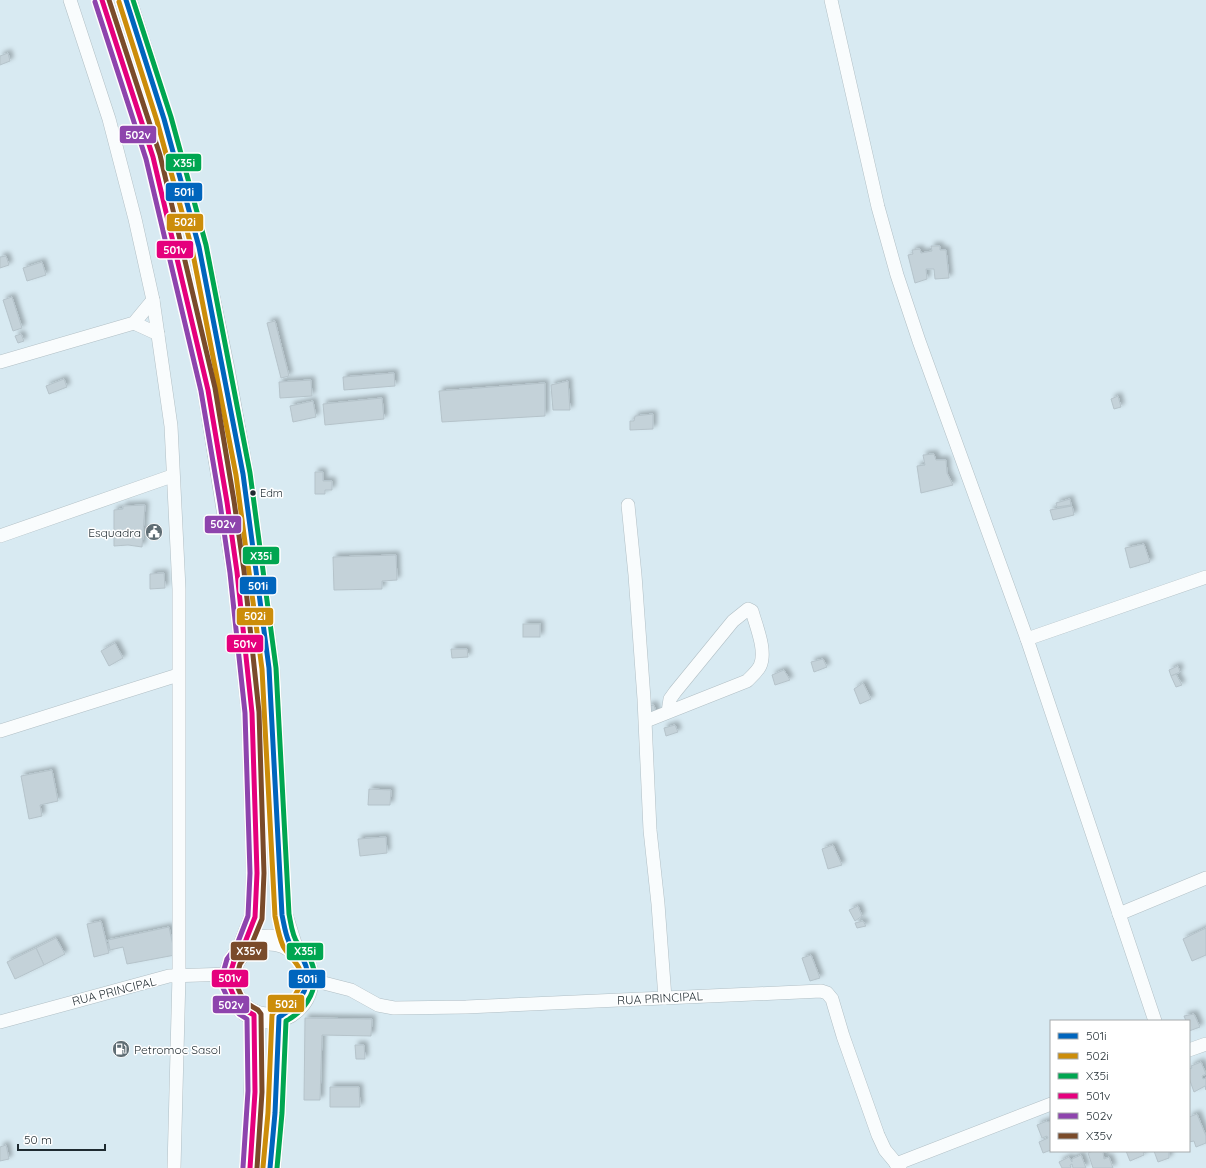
<svg xmlns="http://www.w3.org/2000/svg" width="1206" height="1168" font-family="Quicksand,sans-serif">
<style>
.building{fill:#c4d2d9;stroke:#b5c3ca;filter:url(#shadow)}
.lines{fill:none;stroke-linecap:round;stroke-linejoin:round}
.minor-casing{stroke:#b1bfc5;stroke-width:14}
.primary-casing{stroke:#b1bfc5;stroke-width:22}
.minor{stroke:#f9fcfd;stroke-width:13}
.primary{stroke:#f9fcfd;stroke-width:21}
.bus-1-casing{stroke:#fff;stroke-width:8}
.bus-2-casing{stroke:#fff;stroke-width:8}
.bus-3-casing{stroke:#fff;stroke-width:8}
.bus-4-casing{stroke:#fff;stroke-width:8}
.bus-5-casing{stroke:#fff;stroke-width:8}
.bus-6-casing{stroke:#fff;stroke-width:8}
.bus-1{stroke:#0065bd;stroke-width:5}
.bus-2{stroke:#cc8d0a;stroke-width:5}
.bus-3{stroke:#00a651;stroke-width:5}
.bus-4{stroke:#e5007d;stroke-width:5}
.bus-5{stroke:#8e44ad;stroke-width:5}
.bus-6{stroke:#7a4b2a;stroke-width:5}
.bus-dot{fill:#1e2a30;stroke:#fff;stroke-width:1.5}
.labels{text-anchor:middle;dominant-baseline:central;stroke-width:3;stroke-linejoin:round;paint-order:stroke}
.bus-label{font-size:11px;fill:#1e2a30;stroke:#fff;text-anchor:start}
.poi-label{font-size:12px;fill:#1e2a30;stroke:#fff;text-anchor:end}
.street-label{font-size:12px;fill:#1e2a30;stroke:#fff}
.line-badge{stroke:#fff;stroke-width:1.5}
.badge-label{font-size:11px;text-anchor:middle;font-weight:bold;fill:#fff}
</style>
<defs>
<filter id="shadow"><feDropShadow dx="3.5" dy="-3.5" stdDeviation="2" flood-color="#0004"/></filter>
</defs>
<rect width="100%" height="100%" fill="#d8eaf2"/>
<g class="building">
<path d="M8,53l2,8 -10,4v-9z"/>
<path d="M931,246h9v4h6l3,28 -14,1 -1,-10h-8l1,10 -12,4 -7,-28 5,-1 -1,-4 8,-1 1,4 11,-2z"/>
<path d="M6,256l3,9 -9,3v-11z"/>
<path d="M42,262l4,13 -19,6 -4,-13z"/>
<path d="M12,297l10,31 -9,3 -10,-31z"/>
<path d="M275,321l14,55 -8,2 -14,-55z"/>
<path d="M21,334l3,7 -6,2 -3,-7z"/>
<path d="M394,373l1,13 -51,4 -1,-13z"/>
<path d="M64,379l3,8 -18,7 -3,-8z"/>
<path d="M311,380l1,16 -32,2 -1,-16z"/>
<path d="M568,381l2,29h-17l-2,-25z"/>
<path d="M545,383v33l-103,6 -3,-31z"/>
<path d="M1118,396l3,11 -7,2 -3,-10z"/>
<path d="M382,398l2,21 -59,6 -2,-21z"/>
<path d="M313,401l3,16 -23,5 -3,-16z"/>
<path d="M653,414v15l-23,1v-9h4l1,-5z"/>
<path d="M934,454l2,6h10l1,13 6,12 -32,8 -4,-27 8,-1 -2,-10z"/>
<path d="M315,472h8v9h9v9h-7v4h-10z"/>
<path d="M1070,499l1,6 -14,2 -1,-4z"/>
<path d="M145,505l-3,42 -14,-2 -14,1v-36l9,-1v-3z"/>
<path d="M1072,506l2,9 -21,5 -3,-10z"/>
<path d="M1144,544l6,18 -20,6 -5,-20z"/>
<path d="M396,555l1,25 -15,1v8l-48,1 -1,-33z"/>
<path d="M164,573l1,15 -15,1v-15z"/>
<rect x="523" y="624" width="17" height="13"/>
<path d="M115,643l8,15 -14,8 -8,-15z"/>
<path d="M451,649h16l1,8 -16,1z"/>
<path d="M823,659l4,8 -13,5 -3,-10z"/>
<path d="M1178,666l2,6 -9,4 -2,-6z"/>
<path d="M784,670l6,10 -15,5 -3,-10z"/>
<path d="M1176,674l6,11 -6,2 -5,-11z"/>
<path d="M863,683l8,16 -11,5 -6,-15z"/>
<path d="M654,705l3,10 -9,4v-13z"/>
<path d="M675,725l3,7 -12,4 -2,-8z"/>
<path d="M52,770l6,31 -18,4 2,11 -13,3 -8,-43z"/>
<path d="M369,789l22,1 -1,15h-22z"/>
<path d="M386,837l1,16 -27,3 -2,-17z"/>
<path d="M833,845l9,20 -14,4 -6,-20z"/>
<path d="M858,906l4,10 -7,5 -6,-11z"/>
<path d="M101,921l8,32 -15,4 -7,-33z"/>
<path d="M863,921l3,5 -9,2 -2,-5z"/>
<path d="M169,927l6,28 -48,9 -4,-17 -13,3 -2,-10z"/>
<path d="M1206,928v27l-14,6 -9,-22z"/>
<path d="M56,938l9,16 -21,11 -8,-17z"/>
<path d="M36,948l8,17 -29,14 -8,-17z"/>
<path d="M811,955l9,23 -10,3 -8,-23z"/>
<path d="M1194,1014l6,13 -11,4v-10h-3l-2,-5z"/>
<path d="M305,1018l67,1 -1,17 -49,-1 -2,65h-16z"/>
<path d="M355,1045h9l1,14h-9z"/>
<path d="M1201,1062l5,12 -4,2 1,3 3,-1v12l-1,-4 -11,6 -5,-14v-9l3,-1 -1,-2z"/>
<path d="M330,1087h29l1,20h-30z"/>
<path d="M1197,1114l9,22v7l-10,4 -2,-6 -5,1v-25z"/>
<path d="M1047,1121l1,1 3,-1v29l-8,3 -4,-11 9,-4 -1,-2 -5,2 -5,-13z"/>
<path d="M6,1145l3,14 -9,2v-14z"/>
<path d="M1093,1151h15l-5,2 1,6 5,-2 4,11h-20l-5,-15z"/>
<path d="M1126,1151h17l1,4 -14,6z"/>
<path d="M1154,1151h15v7l-11,4z"/>
<path d="M1081,1155l5,13h-13l-1,-4 -2,1 1,3h-9l-3,-6 10,-5 3,5v-3z"/>
</g>
<g class="lines">
<defs>
<g id="minor">
<path d="M70,0l39,119 26,100 18,81 18,126 8,163v386l-5,193"/>
<path d="M831,0l47,207 19,68 22,66 108,298 128,382"/>
<path d="M134,323l24,11"/>
<path d="M0,362l134,-39 19,-23"/>
<path d="M628,505l7,70 9,124 6,131 8,74 7,94"/>
<path d="M0,536l172,-60"/>
<path d="M1027,639l179,-62"/>
<path d="M646,721l101,-40c5,-5 10,-9 13,-15 7,-15 -4,-40 -8,-55l-4,-2 -15,12 -58,71 -5,7 -2,13"/>
<path d="M0,731l178,-56"/>
<path d="M1119,914l87,-36"/>
<path d="M308,979l43,11 27,15 16,3 72,-1 355,-16 6,2 5,6 11,37 35,99 7,15 15,18"/>
<path d="M0,1022l169,-46 61,-2"/>
<path d="M1189,1050l17,-6"/>
<path d="M896,1164l155,-60"/>
</g>
<g id="primary">
<path d="M102,0l51,157 27,112 28,121 29,182 15,141 5,160 -2,44 -13,33"/>
<path d="M126,0l38,119 35,128 25,122 19,105 26,194 13,247 10,32"/>
<circle cx="269" cy="979" r="39"/>
<path d="M250,1168c5,-51 6,-102 4,-153"/>
<path d="M270,1168l5,-55 4,-96"/>
</g>
</defs>
<use href="#minor" class="minor-casing"/>
<use href="#primary" class="primary-casing"/>
<use href="#minor" class="minor"/>
<use href="#primary" class="primary"/>
<defs>
<path id="bus-1" d="M126,0l38,119 35,128 44,227 26,194 13,247c2,9 3,18 7,27 3,6 8,9 12,14 16,24 0,49 -22,61l-4,96 -5,55"/>
<path id="bus-2" d="M119,2l38,119 35,128 44,226 26,194 13,247c2,10 4,21 8,30 9,16 25,21 15,44 -6,14 -21,16 -26,25l-4,98 -5,54"/>
<path id="bus-3" d="M133,0l38,117 35,128 44,228 26,195 13,246c2,10 3,22 9,30 5,6 10,10 13,17 11,24 -4,49 -25,60l-4,92 -5,55"/>
<path id="bus-4" d="M102,0l51,157 55,233 19,112 10,70 15,141 5,160 -2,44 -13,33 -8,11 -4,13v13l5,12 8,10 11,6 1,77 -5,76"/>
<path id="bus-5" d="M95,2l51,157 55,232 19,112 10,70 15,140 5,160 -2,43 -12,31 -9,12 -4,14v15l7,15 9,11 8,5 1,72 -5,76"/>
<path id="bus-6" d="M109,0l51,155 55,233 19,113 10,70 15,141 5,161 -2,46 -14,34 -8,11 -3,11v11l4,9 7,9 10,6 3,4 1,78 -5,76"/>
</defs>
<use href="#bus-1" class="bus-1-casing"/>
<use href="#bus-2" class="bus-2-casing"/>
<use href="#bus-3" class="bus-3-casing"/>
<use href="#bus-4" class="bus-4-casing"/>
<use href="#bus-5" class="bus-5-casing"/>
<use href="#bus-6" class="bus-6-casing"/>
<use href="#bus-1" class="bus-1"/>
<use href="#bus-2" class="bus-2"/>
<use href="#bus-3" class="bus-3"/>
<use href="#bus-4" class="bus-4"/>
<use href="#bus-5" class="bus-5"/>
<use href="#bus-6" class="bus-6"/>
</g>
<defs>
<symbol id="civic-disc" viewBox="-11 -11 22 22"><circle r="9.5" fill="#5f6d74" stroke="#fff"/><path d="M-.6-6.5H3V-4.5H.6V-3L4-1V1h2V6H-6V1h2V-1L-.6-3ZM-1.2 2.5V6h2.4V2.5Z" fill="#fff"/></symbol>
<symbol id="fuel-disc" viewBox="-11 -11 22 22"><circle r="9.5" fill="#5f6d74" stroke="#fff"/><path d="M-5.5-6h7V0h2V4h1.3V-2.5L3-4.5l.8-.8L6-3V5H2.5V1h-1V6h-7ZM-4.2-4.7v3.2H.2V-4.7Z" fill="#fff"/></symbol>
</defs>
<g fill-rule="evenodd">
<use href="#civic-disc" x="144" y="522" width="20" height="20"/>
<use href="#fuel-disc" x="111" y="1039" width="20" height="20"/>
</g>
<circle class="bus-dot" cx="253" cy="493" r="3.5"/>
<g class="labels">
<g class="bus-label">
<text x="260" y="493">Edm</text>
</g>
<g class="poi-label">
<text x="141" y="532">Esquadra</text>
<text x="134" y="1049" text-anchor="start">Petromoc Sasol</text>
</g>
<g class="street-label">
<text transform="translate(114 991) rotate(-14)">RUA PRINCIPAL</text>
<text transform="translate(660 998) rotate(-3)">RUA PRINCIPAL</text>
</g>
</g>
<g class="line-badge">
<rect x="119" y="125" width="38" height="19" rx="4" fill="#8e44ad"/>
<rect x="165" y="153" width="37" height="19" rx="4" fill="#00a651"/>
<rect x="165" y="182" width="38" height="20" rx="4" fill="#0065bd"/>
<rect x="166" y="213" width="38" height="19" rx="4" fill="#cc8d0a"/>
<rect x="156" y="240" width="38" height="19" rx="4" fill="#e5007d"/>
<rect x="204" y="515" width="38" height="19" rx="4" fill="#8e44ad"/>
<rect x="242" y="546" width="38" height="19" rx="4" fill="#00a651"/>
<rect x="239" y="576" width="38" height="19" rx="4" fill="#0065bd"/>
<rect x="236" y="607" width="38" height="19" rx="4" fill="#cc8d0a"/>
<rect x="226" y="634" width="38" height="19" rx="4" fill="#e5007d"/>
<rect x="230" y="941" width="38" height="20" rx="4" fill="#7a4b2a"/>
<rect x="286" y="942" width="38" height="19" rx="4" fill="#00a651"/>
<rect x="211" y="969" width="38" height="19" rx="4" fill="#e5007d"/>
<rect x="288" y="969" width="38" height="20" rx="4" fill="#0065bd"/>
<rect x="267" y="994" width="38" height="19" rx="4" fill="#cc8d0a"/>
<rect x="212" y="995" width="38" height="19" rx="4" fill="#8e44ad"/>
</g>
<g class="badge-label">
<text x="138" y="139">502v</text>
<text x="184" y="167">X35i</text>
<text x="184" y="196">501i</text>
<text x="185" y="226">502i</text>
<text x="175" y="254">501v</text>
<text x="223" y="528">502v</text>
<text x="261" y="560">X35i</text>
<text x="258" y="590">501i</text>
<text x="255" y="620">502i</text>
<text x="245" y="648">501v</text>
<text x="249" y="955">X35v</text>
<text x="305" y="955">X35i</text>
<text x="230" y="982">501v</text>
<text x="307" y="983">501i</text>
<text x="286" y="1008">502i</text>
<text x="231" y="1009">502v</text>
</g>
<rect x="1050" y="1020" width="140" height="132" fill="#ffffff" stroke="#a5aaac"/>
<rect x="1058" y="1033" width="20" height="6" fill="#0065bd" stroke="#a5aaac"/>
<text x="1086" y="1040" font-size="12" fill="#1e2a30">501i</text>
<rect x="1058" y="1053" width="20" height="6" fill="#cc8d0a" stroke="#a5aaac"/>
<text x="1086" y="1060" font-size="12" fill="#1e2a30">502i</text>
<rect x="1058" y="1073" width="20" height="6" fill="#00a651" stroke="#a5aaac"/>
<text x="1086" y="1080" font-size="12" fill="#1e2a30">X35i</text>
<rect x="1058" y="1093" width="20" height="6" fill="#e5007d" stroke="#a5aaac"/>
<text x="1086" y="1100" font-size="12" fill="#1e2a30">501v</text>
<rect x="1058" y="1113" width="20" height="6" fill="#8e44ad" stroke="#a5aaac"/>
<text x="1086" y="1120" font-size="12" fill="#1e2a30">502v</text>
<rect x="1058" y="1133" width="20" height="6" fill="#7a4b2a" stroke="#a5aaac"/>
<text x="1086" y="1140" font-size="12" fill="#1e2a30">X35v</text>
<path d="M18 1144v6h87v-6" fill="none" stroke="#1e2a30" stroke-width="2"/>
<text x="24" y="1144" font-size="12" fill="#1e2a30" stroke="#ffffff" stroke-width="3" paint-order="stroke">50 m</text>
</svg>
